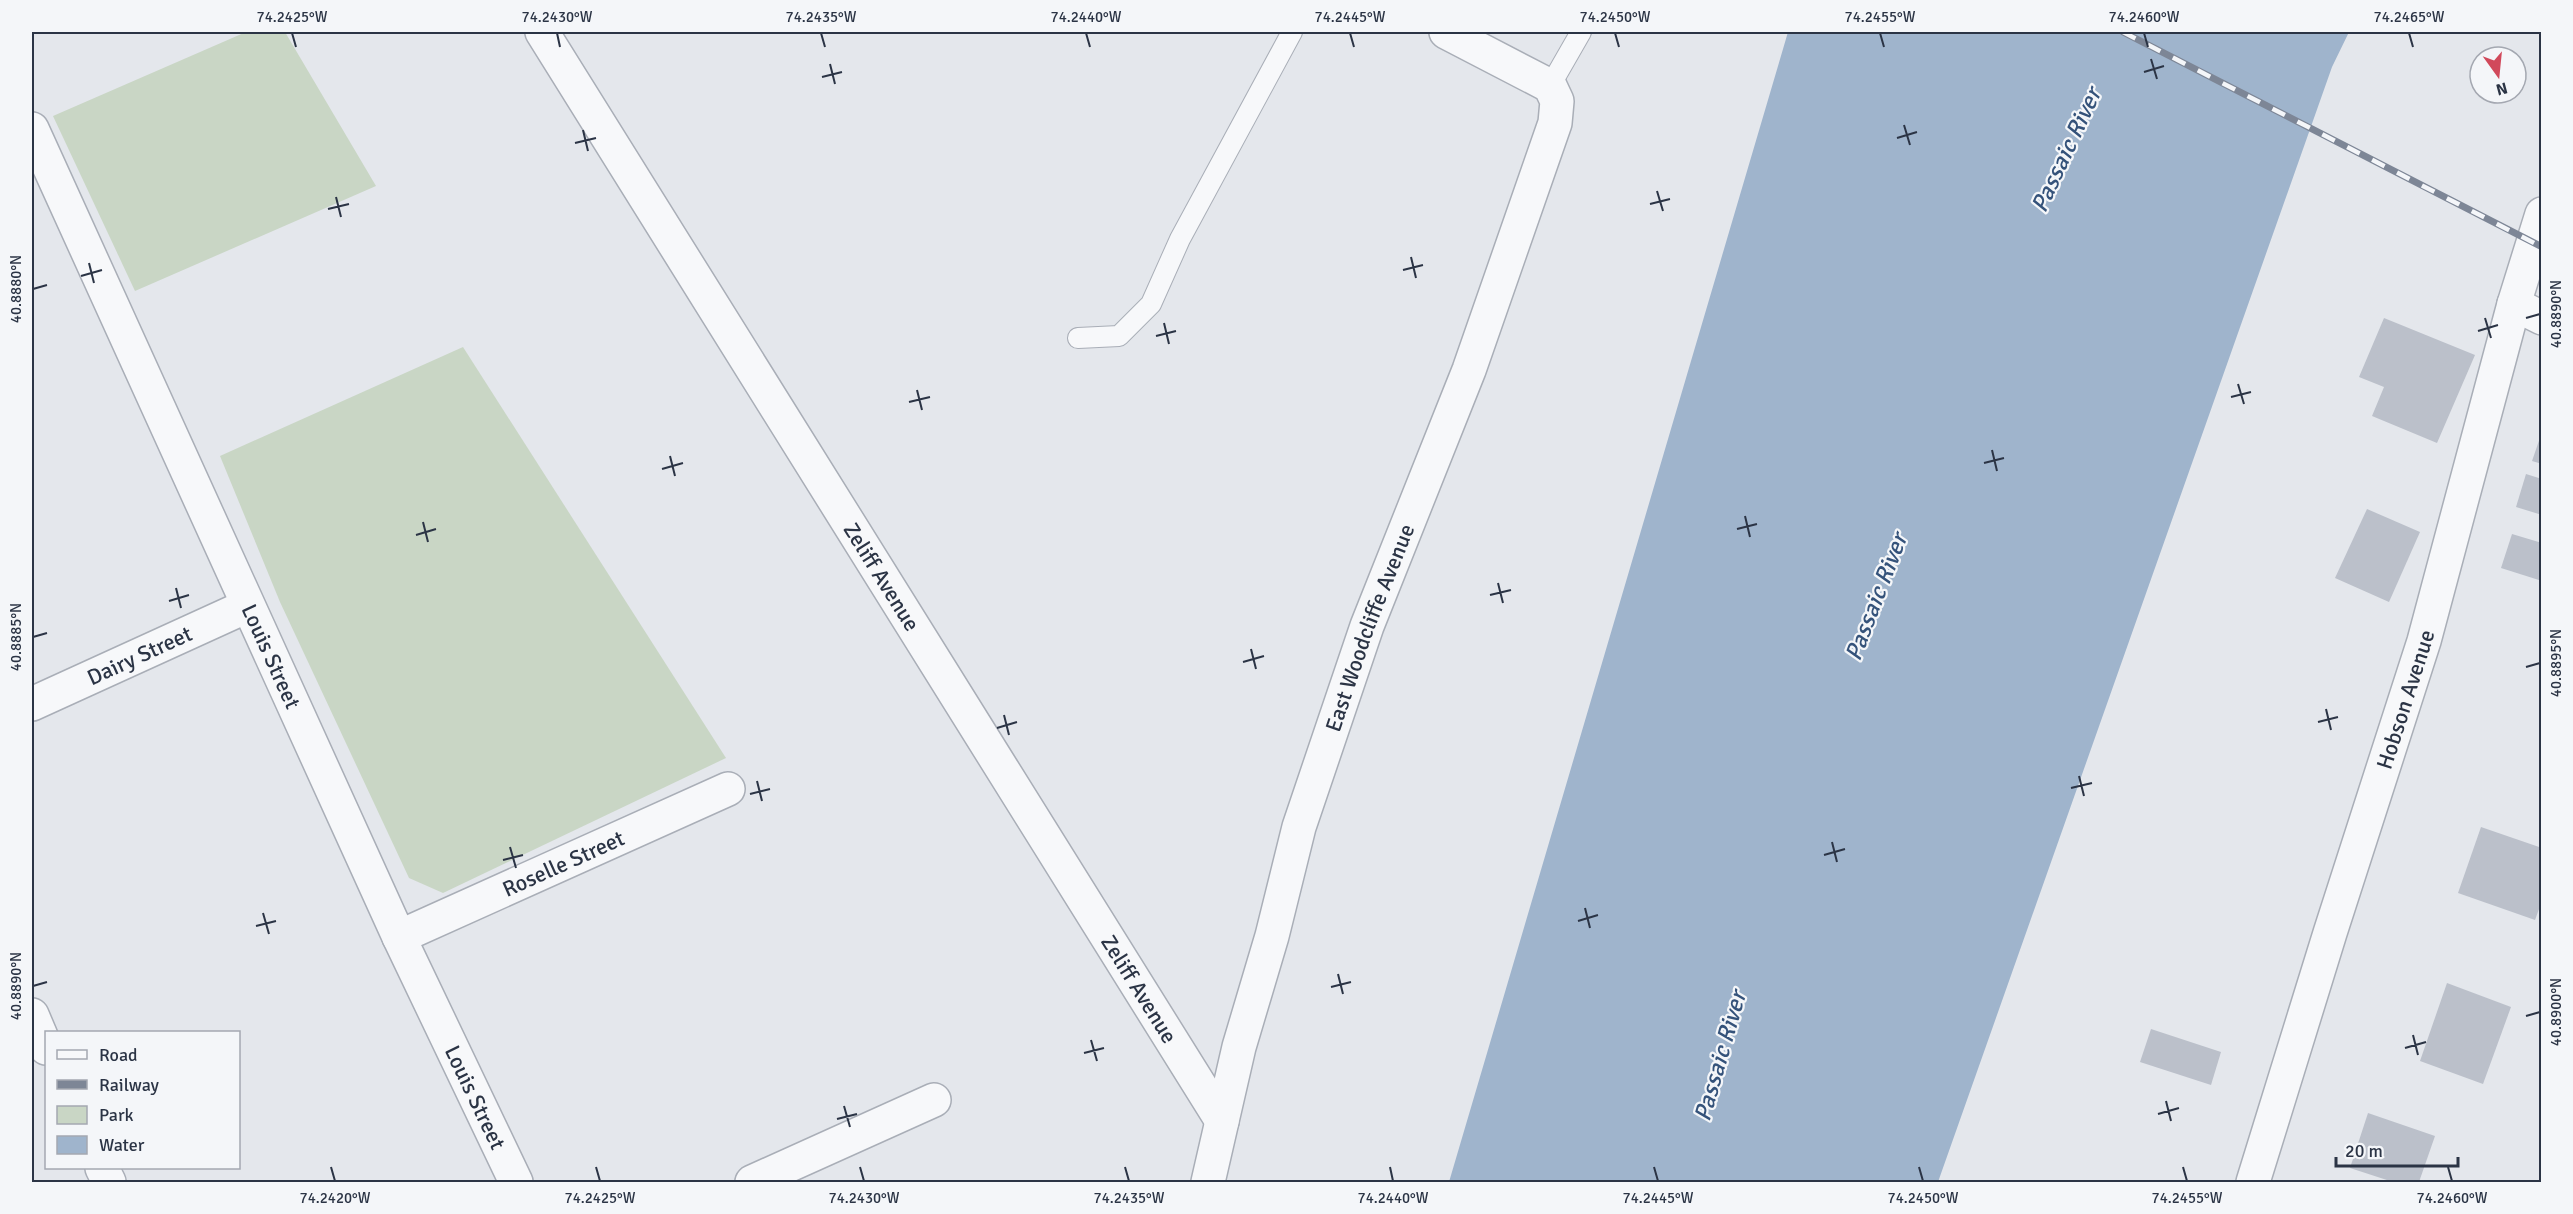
<svg xmlns="http://www.w3.org/2000/svg" width="2573" height="1214" font-family="Signika,sans-serif">
<style>
.green{fill:#c9d6c5}
.water{fill:#9fb4cc}
.building{fill:#bbc0ca}
.lines{fill:none;stroke-linecap:round;stroke-linejoin:round}
.service-casing{stroke:#a9aeb7;stroke-width:22}
.minor-casing{stroke:#a9aeb7;stroke-width:36}
.tertiary-casing{stroke:#a9aeb7;stroke-width:36}
.service{stroke:#f7f8fa;stroke-width:20}
.minor{stroke:#f7f8fa;stroke-width:33}
.tertiary{stroke:#f7f8fa;stroke-width:33}
.rail-casing{stroke:#7d8696;stroke-width:7}
.rail{stroke:#f4f6f9;stroke-width:4.5;stroke-dasharray:14;stroke-linecap:butt}
.ticks{fill:none;stroke:#2b3445;stroke-width:2}
.labels{text-anchor:middle;dominant-baseline:central;stroke-width:4.5;stroke-linejoin:round;paint-order:stroke}
.street-label{font-size:22px;fill:#2b3445;stroke:#f4f6f9}
.water-label{font-size:24px;font-style:italic;fill:#34527a;stroke:#f4f6f9}
.neatline{fill:none;stroke:#2b3445;stroke-width:2}
.ticks-label{font-size:15px;text-anchor:middle;fill:#2b3445}
</style>
<rect width="100%" height="100%" fill="#e4e7ec"/>
<g class="green">
<path d="M246,32h39l91,154 -241,105 -82,-175z"/>
<path d="M463,347l263,411 -283,135 -34,-15 -129,-276 -60,-146z"/>
</g>
<path class="water" d="M1788,32h561l-17,35 -394,1115h-489z"/>
<g class="building">
<path d="M2384,318l91,37 -38,88 -65,-27 12,-29 -25,-10z"/>
<path d="M2542,432v32l-10,-3z"/>
<path d="M2526,474l16,5v36l-26,-8z"/>
<path d="M2367,509l53,23 -31,70 -54,-24z"/>
<path d="M2512,534l30,9v38l-41,-13z"/>
<path d="M2481,827l61,21v53l-7,19 -77,-27z"/>
<path d="M2447,983l64,24 -28,77 -63,-23z"/>
<path d="M2151,1029l70,23 -10,33 -71,-23z"/>
<path d="M2368,1113l67,23 -16,46h-26l-43,-14z"/>
</g>
<g class="lines">
<defs>
<g id="service">
<path d="M1550,86l31,-54"/>
<path d="M1078,338l41,-2 32,-32 29,-65 112,-207"/>
</g>
<g id="minor">
<path id="s1" d="M542,32l680,1089"/>
<path id="s2" d="M32,129l367,808 117,245"/>
<path id="s3" d="M32,704l215,-98"/>
<path id="s4" d="M399,937l329,-148"/>
<path d="M32,1015l14,33"/>
<path d="M102,1168l7,14"/>
<path d="M752,1182l182,-82"/>
<path id="s5" d="M1208,1182l31,-135 33,-111 27,-109 68,-201 102,-256 86,-247 2,-22 -7,-15 -104,-54"/>
<path id="s6" d="M2253,1182l77,-249 94,-292 90,-337"/>
</g>
<path id="tertiary" d="M2542,214l-28,90 28,14"/>
</defs>
<use href="#service" class="service-casing"/>
<use href="#minor" class="minor-casing"/>
<use href="#tertiary" class="tertiary-casing"/>
<use href="#service" class="service"/>
<use href="#minor" class="minor"/>
<use href="#tertiary" class="tertiary"/>
<defs>
<path id="rail" d="M2123,32l419,215"/>
</defs>
<use href="#rail" class="rail-casing"/>
<use href="#rail" class="rail"/>
</g>
<path class="ticks" d="M292,33l4,14M557,33l3,14M821,33l4,14M1086,33l4,14M1350,33l4,14M1615,33l4,14M1880,33l4,14M2144,33l4,14M2409,33l4,14M2151,59l6,20M830,64l5,20M2144,72l20,-6M822,77l20,-5M1904,125l6,20M583,130l5,21M1897,138l20,-6M575,143l21,-5M1657,191l6,20M336,197l5,20M1650,204l20,-5M328,209l21,-5M1411,257l5,21M89,263l5,20M1403,270l20,-5M81,276l21,-6M33,289l14,-4M2485,318l6,20M2526,318l14,-4M1164,323l5,21M2478,331l20,-6M1156,336l20,-5M2238,384l6,20M917,390l5,20M2231,397l20,-5M909,402l21,-5M1992,450l5,21M670,456l5,20M1984,463l20,-5M662,469l21,-6M1745,516l5,21M423,522l5,20M1737,529l20,-5M416,535l20,-6M1498,583l5,20M176,588l5,20M1490,595l21,-5M169,601l20,-6M33,637l14,-4M1251,649l5,20M1243,662l21,-6M2526,667l14,-4M2326,709l5,21M1004,715l5,20M2318,722l20,-5M997,728l20,-6M2079,776l5,20M757,781l5,20M2071,788l21,-5M750,794l20,-5M1832,842l5,20M510,847l6,21M1824,855l21,-6M503,860l20,-5M1585,908l5,20M263,913l6,21M1578,921l20,-6M256,926l20,-5M1338,974l5,20M33,986l14,-4M1331,987l20,-5M2526,1016l14,-4M2413,1035l5,20M1091,1040l6,21M2405,1048l21,-6M1084,1053l20,-5M2166,1101l5,20M844,1106l6,21M2158,1114l21,-6M837,1119l20,-5M331,1167l4,14M596,1167l4,14M860,1167l4,14M1125,1167l4,14M1390,1167l3,14M1654,1167l4,14M1919,1167l4,14M2183,1167l4,14M2448,1167l4,14"/>
<g class="labels">
<g class="street-label">
<text stroke="none"><textPath href="#s1" startOffset="642">Zeliff Avenue</textPath></text>
<text stroke="none"><textPath href="#s5" startOffset="578">East Woodcliffe Avenue</textPath></text>
<text stroke="none"><textPath href="#s3" startOffset="118">Dairy Street</textPath></text>
<text stroke="none"><textPath href="#s2" startOffset="579">Louis Street</textPath></text>
<text stroke="none"><textPath href="#s6" startOffset="506">Hobson Avenue</textPath></text>
<text stroke="none"><textPath href="#s4" startOffset="180">Roselle Street</textPath></text>
<text stroke="none"><textPath href="#s1" startOffset="1128">Zeliff Avenue</textPath></text>
<text stroke="none"><textPath href="#s2" startOffset="1065">Louis Street</textPath></text>
</g>
<g class="water-label">
<text transform="translate(2066 150) rotate(-65)">Passaic River</text>
<text transform="translate(1876 597) rotate(-69)">Passaic River</text>
<text transform="translate(1720 1056) rotate(-74)">Passaic River</text>
</g>
</g>
<rect width="2573" height="1214" fill="none" stroke="#f4f6f9" stroke-width="66"/>
<rect x="45" y="1031" width="195" height="138" fill="#f4f6f9" stroke="#a4a8b1" stroke-width="1.5"/>
<rect x="57" y="1050" width="30" height="9" fill="#f7f8fa" stroke="#a4a8b1" stroke-width="1.5"/>
<text x="99" y="1061" font-size="18" fill="#2b3445">Road</text>
<rect x="57" y="1080" width="30" height="9" fill="#7d8696" stroke="#a4a8b1" stroke-width="1.5"/>
<text x="99" y="1091" font-size="18" fill="#2b3445">Railway</text>
<rect x="57" y="1106" width="30" height="18" fill="#c9d6c5" stroke="#a4a8b1" stroke-width="1.5"/>
<text x="99" y="1121" font-size="18" fill="#2b3445">Park</text>
<rect x="57" y="1136" width="30" height="18" fill="#9fb4cc" stroke="#a4a8b1" stroke-width="1.5"/>
<text x="99" y="1151" font-size="18" fill="#2b3445">Water</text>
<g transform="translate(2498 75) rotate(165)"><circle r="28" fill="#f4f6f9" stroke="#a4a8b1" stroke-width="1.5"/>
<path d="M0-4.5L10 22L0 15L-10 22Z" fill="#d1495b"/>
<text y="-9" font-size="16" font-weight="bold" text-anchor="middle" fill="#2b3445">N</text>
</g>
<path d="M2336 1157v9h122v-9" fill="none" stroke="#2b3445" stroke-width="3"/>
<text x="2345" y="1157" font-size="18" fill="#2b3445" stroke="#f4f6f9" stroke-width="4.5" paint-order="stroke">20 m</text>
<rect x="33" y="33" width="2507" height="1148" class="neatline"/>
<g class="ticks-label">
<text x="292" y="22">74.2425°W</text>
<text x="557" y="22">74.2430°W</text>
<text x="821" y="22">74.2435°W</text>
<text x="1086" y="22">74.2440°W</text>
<text x="1350" y="22">74.2445°W</text>
<text x="1615" y="22">74.2450°W</text>
<text x="1880" y="22">74.2455°W</text>
<text x="2144" y="22">74.2460°W</text>
<text x="2409" y="22">74.2465°W</text>
<text transform="translate(16 289) rotate(-90)" y="5">40.8880°N</text>
<text transform="translate(2556 314) rotate(-90)" y="5">40.8890°N</text>
<text transform="translate(16 637) rotate(-90)" y="5">40.8885°N</text>
<text transform="translate(2556 663) rotate(-90)" y="5">40.8895°N</text>
<text transform="translate(16 986) rotate(-90)" y="5">40.8890°N</text>
<text transform="translate(2556 1012) rotate(-90)" y="5">40.8900°N</text>
<text x="335" y="1203">74.2420°W</text>
<text x="600" y="1203">74.2425°W</text>
<text x="864" y="1203">74.2430°W</text>
<text x="1129" y="1203">74.2435°W</text>
<text x="1393" y="1203">74.2440°W</text>
<text x="1658" y="1203">74.2445°W</text>
<text x="1923" y="1203">74.2450°W</text>
<text x="2187" y="1203">74.2455°W</text>
<text x="2452" y="1203">74.2460°W</text>
</g>
</svg>
